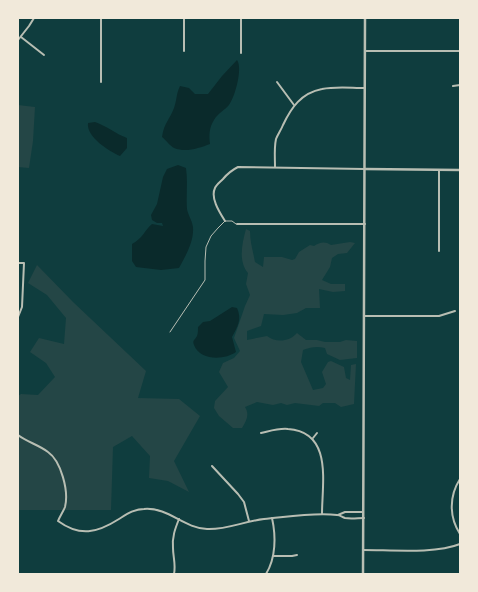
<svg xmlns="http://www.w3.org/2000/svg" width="478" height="592" font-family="'PT Sans',sans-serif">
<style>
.green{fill:#244646}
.water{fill:#0a2a2b}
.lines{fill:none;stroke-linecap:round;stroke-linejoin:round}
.service{stroke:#b8beb3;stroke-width:1}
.minor{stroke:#b8beb3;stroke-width:2}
.tertiary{stroke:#b8beb3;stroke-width:2.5}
</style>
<rect width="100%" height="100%" fill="#0f3d3e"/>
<g class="green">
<path d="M18,105l17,2 -2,34 -4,27 -11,-1z"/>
<path d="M246,229l4,2c0,11 3,20 5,31l8,5 1,-10h18l10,3 3,-1 4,-7 11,-7 4,1c6,-4 11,-5 17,-1l19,-3 5,1 -8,10 -9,1 -6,4 -2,9 -8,13 9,4h14v7l-12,1 -14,-3 1,19h-14l-9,5 -14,2 -19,-1 -3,12 -14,5v9l20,-4c9,7 22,6 30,-3l9,7h11l8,2h15l6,-2 11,1v17l-17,2 -13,-6 -2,-6c-8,-2 -14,-1 -22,2l-2,12 12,28 10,-2 3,-4 -4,-12 6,-10 3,-1 13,6 2,11 4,2 1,-15 5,-1 -2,40 -13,3 -6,-4h-12l-4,3 -24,-3 -8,2 -6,-2 -8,2 -16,-3 -12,5c5,8 1,14 -3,21h-9l-14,-12 -5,-8 1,-7 13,-14 -9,-15 4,-9 11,-5 6,-7 -6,-13 11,-32 5,-11 -4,-11 2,-11c-10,-12 -6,-29 -2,-44z"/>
<path d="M37,265l36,37 73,69 -8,27 41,1 21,17 -26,45 15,31 -21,-11 -19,-3 1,-22 -18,-20 -19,11 -2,63h-93v-114l3,-2 17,1 17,-18 -9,-14 -16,-11 9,-14 25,6 2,-26 -19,-23 -19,-12z"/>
</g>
<g class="water">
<path d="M237,60c6,8 -2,37 -8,45 -4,5 -11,8 -15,15 -5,8 -5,15 -4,24 -11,4 -24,9 -36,4 -4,-2 -8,-8 -12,-11 2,-14 8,-18 12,-29 3,-8 2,-14 6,-22l9,2 6,6h13l14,-18z"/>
<path d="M95,122c12,4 21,12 32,16v10l-7,8c-11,-5 -34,-19 -32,-33z"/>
<path d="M178,165l8,3c2,14 0,28 1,41 1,6 5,11 6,18 1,15 -7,28 -14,41l-18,2 -25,-3 -4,-6v-17c11,-6 12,-13 20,-20l11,2 -1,-3h-5l-5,-3 -1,-5 6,-11 6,-27 4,-8z"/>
<path d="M232,307l5,1c5,11 1,18 -5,29l4,15c-11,8 -36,9 -42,-7 -2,-5 1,-5 3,-9 1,-2 1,-7 1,-9l5,-5 7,-1z"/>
</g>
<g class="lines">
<path class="service" d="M170,332l35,-52v-19l1,-14 5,-11 7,-8 7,-7h7l4,3"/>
<g class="minor">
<path d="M21,37l23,18"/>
<path d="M18,40l11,-14 5,-8"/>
<path d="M184,51v-33"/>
<path d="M365,51h95"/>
<path d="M241,53v-35"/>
<path d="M101,82v-64"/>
<path d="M277,82l17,23"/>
<path d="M453,86l7,-1"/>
<path d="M275,167c0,-9 -1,-19 1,-28 2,-5 5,-9 7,-14 8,-17 18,-32 39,-36 14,-3 29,-1 43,-1"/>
<path d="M225,221c-5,-8 -15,-23 -10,-33 1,-3 5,-6 8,-9 5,-6 9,-9 15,-12l127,2"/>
<path d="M237,224h128"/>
<path d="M439,251v-81"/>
<path d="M18,263h6l-2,44 -4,10"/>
<path d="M364,316h75l16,-5"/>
<path d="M261,433c9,-2 18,-5 27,-4 45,3 34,54 34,85"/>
<path d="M18,435c9,7 21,10 30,17 13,9 21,39 17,55 -2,5 -5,9 -7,14 22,16 39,12 61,-2 8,-5 15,-10 25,-10 25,-2 39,19 63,20 19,1 38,-8 57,-10 22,-2 51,-7 73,-4 3,0 5,2 8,3 6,1 13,0 19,0"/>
<path d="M313,438l4,-5"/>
<path d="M212,466l26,28 6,8 5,19"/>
<path d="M460,479c-11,17 -11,38 0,55"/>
<path d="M338,515l7,-3h18"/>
<path d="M363,550c29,0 72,4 97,-6"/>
<path d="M273,556h19l5,-1"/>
<path d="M174,574c2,-10 -1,-17 -1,-26 -1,-11 2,-19 6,-29"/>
<path d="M266,574c10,-16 10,-38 6,-56"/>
</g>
<g class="tertiary">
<path d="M365,169l95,1"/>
<path d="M363,574l2,-556"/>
</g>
</g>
<rect width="478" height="592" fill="none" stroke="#f1e9da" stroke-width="38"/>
</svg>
